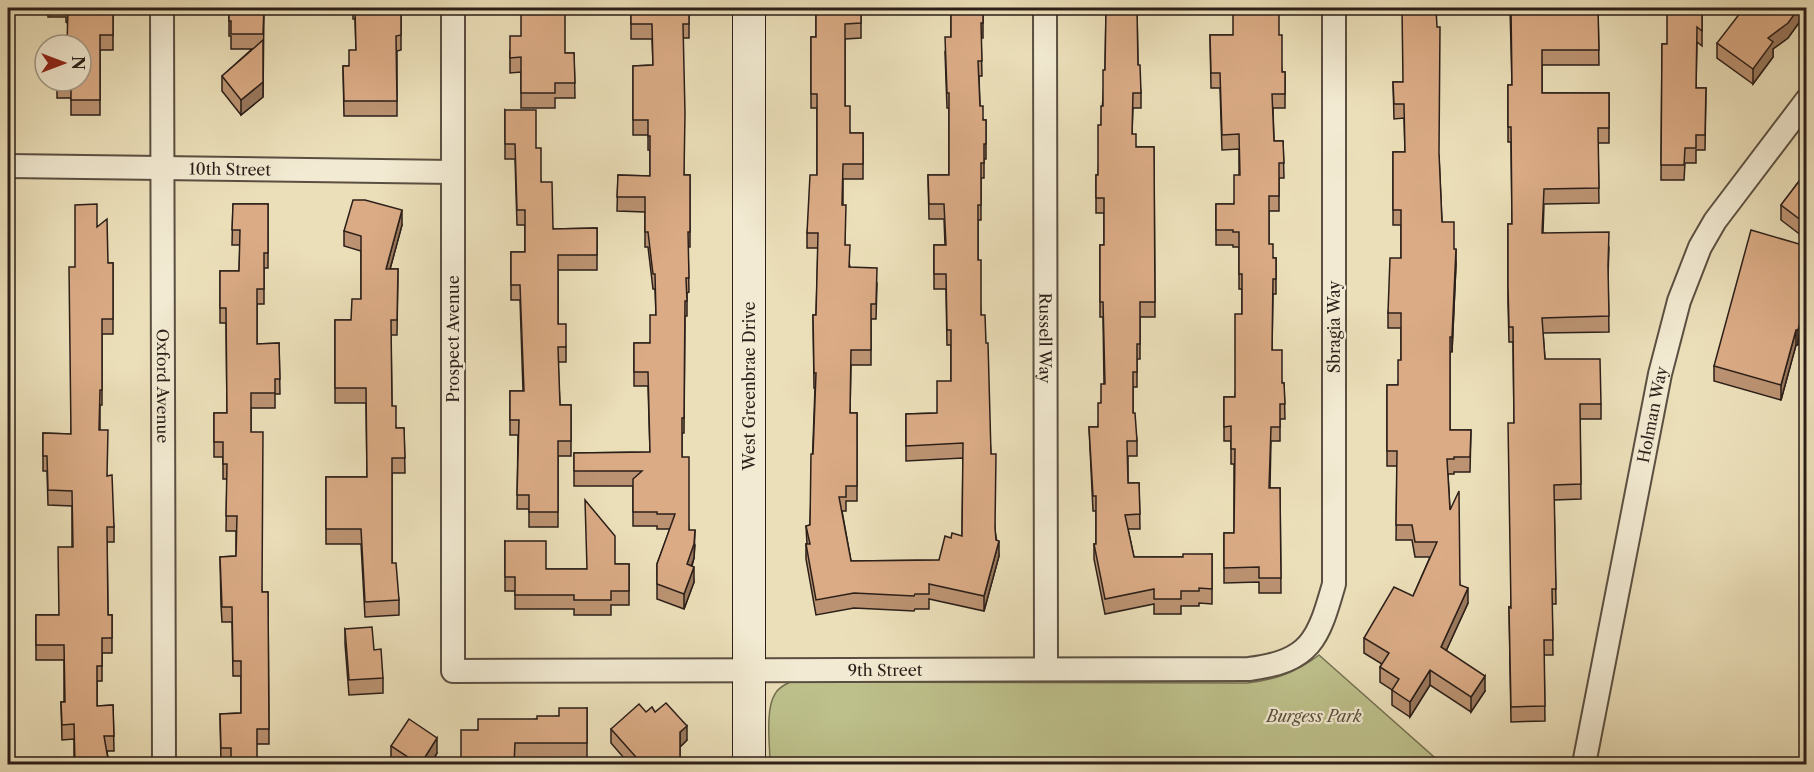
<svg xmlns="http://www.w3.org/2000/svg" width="1814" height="772" font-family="'Libre Caslon Text',serif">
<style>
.green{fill:#bdc08b;stroke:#747052;stroke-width:1.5}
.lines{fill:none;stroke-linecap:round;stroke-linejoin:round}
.street-casing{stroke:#5b4f41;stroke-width:26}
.secondary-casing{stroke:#2b1f19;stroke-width:34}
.street{stroke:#f2ead2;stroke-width:22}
.secondary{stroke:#f2ead2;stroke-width:32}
.wall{fill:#bb9372;stroke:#2b1f19;stroke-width:1.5}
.shaded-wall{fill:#99785d;stroke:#2b1f19;stroke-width:1.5}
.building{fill:#daab85;stroke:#2b1f19;stroke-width:1.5}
.labels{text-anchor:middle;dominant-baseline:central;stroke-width:4.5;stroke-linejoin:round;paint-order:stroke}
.street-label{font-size:16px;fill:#2b1f19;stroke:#f2ead2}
.park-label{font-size:16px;font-style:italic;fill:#574f3b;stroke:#f2ead2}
</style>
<rect width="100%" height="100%" fill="#ebdfb9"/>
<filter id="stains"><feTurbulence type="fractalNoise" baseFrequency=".00333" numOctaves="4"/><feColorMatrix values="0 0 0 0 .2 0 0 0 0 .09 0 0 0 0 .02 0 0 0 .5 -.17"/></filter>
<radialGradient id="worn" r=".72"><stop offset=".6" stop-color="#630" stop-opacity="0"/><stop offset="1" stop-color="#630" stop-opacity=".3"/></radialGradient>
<path class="green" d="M1319,655l123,109h-672c0,-18 -5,-55 5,-70 3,-6 9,-9 15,-12l457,1c28,-3 50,-11 72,-28z"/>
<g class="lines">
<defs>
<g id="street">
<path id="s1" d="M162,8l2,756"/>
<path id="s2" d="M453,8v663l796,-2c62,-8 69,-29 85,-85v-576"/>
<path id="s3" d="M1045,8l1,660"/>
<path id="s4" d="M8,166l445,6"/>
<path id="s5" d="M1584,764l76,-390 19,-73 21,-54 15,-26 91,-120"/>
</g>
<path id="secondary" d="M749,8v756"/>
</defs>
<use href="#street" class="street-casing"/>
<use href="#secondary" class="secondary-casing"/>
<use href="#street" class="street"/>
<use href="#secondary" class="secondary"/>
</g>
<g class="wall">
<path d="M48,8h54v4h11v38h-13v65h-29v-17h-14v-17h24l-14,-59h-1v-5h-18z"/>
<path d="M212,8h52l-1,89 -22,18 -19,-24v-15l30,-27h-21v-13h-2v-22h-17z"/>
<path d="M353,8h37v6h11v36l-4,1v65h-53l-1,-50h6l7,-16 -1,-31h-2z"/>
<path d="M631,8h58v30h-6l1,137h6v72h-2l1,45 -2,1v23h-2l-1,117h-2v24l7,73 6,15 -1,13 -2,8 2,16 -10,27 -27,-10v-35l13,-35h-13v-3h-24v-40h-59v-33l76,-1 -2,-66h-14v-43h16l6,-28 -1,-26h-2l-5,-42h-3v-35l-28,-1 1,-36 32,1v-26h-2v-15h-15v-69l20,-1 -1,-26h-21z"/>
<path d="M816,8h52v2h-7v28l-16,1v67l5,27h13v46h-20v26l2,40 5,22 27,16 -1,36h-5v46h-20l-1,48h7v88h-11v10h-4l9,50 88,-1 12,-22 11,-2 1,-78 -57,3v-47l31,-1 14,-32v-36h-4l-1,-56h-12v-44h11l-1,-26h-15l-1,-44h21v-67h-2l-2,-56 6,-15v-25h-16v-4h48v30h-2l1,38h-3l1,30 3,14h3v39h-2v19h-3v42h-3v40l3,55 10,139 4,76 4,26 -15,55 -55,-12v10h-14l-1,2 -60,-3 -38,7 -10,-56v-15h1l-1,-18 4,-1 5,-137h-1l-1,-73h3l2,-67h-11v-15l10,-58v-67h-6v-71h5z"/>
<path d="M1106,8h34l-1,2h-2l1,55 3,28v15h-8l-1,26 4,13h18l1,170h-15v42h-3v28h-4v26l4,28v15h-9v27h11l1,46h-12l6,28h49l29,-3v50l-13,-1v3h-18v8h-27v-10l-49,10 -11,-55v-15h2v-33h-3l-4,-84h9l3,-24 3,-19 -1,-67h-3v-72h4v-32h-8v-38h2l3,-50 4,-55z"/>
<path d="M1510,8h88l1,57h-57v28h67v50h-11l1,60 -55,1 -1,29 66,14 -1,29 1,56 -66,1 2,26 56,45v15h-21l1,80 -27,1 2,104h-4l1,51h-9l1,66 -34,1 -2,-115 2,1 3,-185 -1,-81h-4l-1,-41v-77h4l-1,-82h-3v-57h4z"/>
<path d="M1702,8v38l-5,-4 -1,46h10l-1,62h-9v13h-11l-1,17h-23l1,-136h5z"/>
<path d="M1806,8v5l-18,25 -15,11v8l-20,27 -36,-26v-15z"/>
<path d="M1210,35h69l3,37h3v36h-12l1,33h9l1,37h-5v33h-10v33l4,14h3v36h-3l-1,56 10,33h2l1,36h-5v22h-9l-1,47h10l1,105h-22v-11l-35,1v-50h10v-69h-3v-23h-7v-44h11l7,-83v-25h-3v-42h-6v-2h-17v-41h18l5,-29v-26l-17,1 -2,-62h-9z"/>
<path d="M521,36l44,17h9l1,45h-20v10h-34v-36l-11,1v-22z"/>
<path d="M1393,82h10l36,74 3,66 12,27 2,15 -4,88h-2v78h21l-1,42h-16v2h-6l2,36 10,75 8,18 -22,48 39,40 -14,21 -41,-27 -20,32 -18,-12v-15l-12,-8v-15l2,-3 -18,-11v-15l49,-42 17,-39h-15l-3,-17h-16l1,-74h-10v-81h11l3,-25v-32h-13v-15l13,-55v-33h-8v-73h12l-1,-34 -10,1z"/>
<path d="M505,110l31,38 5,34 12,47 44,-1v42h-39v54l8,23v15h-8l2,43h11v51h-13v71h-29v-18h-12l1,-74h-8v-44h13l-3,-91h-9v-48h14v-27h-8l-2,-66h-10z"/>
<path d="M1806,172v67l-25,-19v-15z"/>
<path d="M233,204h35v64h-4v36h-7v40l22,-1 1,51h-5v14h-24v24l11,160h6l1,152h-12l-26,19h-10l-1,-49 21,-1v-37h-8l-1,-54h-10l-1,-17 -1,-48 16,-1v-25h-10l1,-52h-4v-22h-9v-44h13l-1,-90h-6v-52h19l1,-26h-8z"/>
<path d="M402,225l-12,44h8l-1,66h-6l1,71 4,22h8l1,45h-13v90l7,37v15l-34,2 -4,-73h-35v-67h41l-1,-74h-31v-83h16l10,-21v-48l-17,-5v-15z"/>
<path d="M97,227l11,36h5v71h-11v71h-2v25l7,46 7,51v15h-7l1,73h4v38h-10v28h-5v25l16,-1 1,46h-7l2,14h-35v-26l-12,1 -1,-38h3v-42h-28v-45h23l13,-68v-41l-24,-1 -1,-34h-4v-38l28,1 4,-167z"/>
<path d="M1806,246l-8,99h-2l-15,55 -67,-19v-15z"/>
<path d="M505,541l41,28h40l29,-5h14v41h-18v10h-37v-6h-59v-18h-10z"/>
<path d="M345,629l38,49v15l-34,2 -4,-51z"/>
<path d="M587,708v50h-72l-37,-28 59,-11 22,-3z"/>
<path d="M646,712h9l32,28 -7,7v18h-50l-19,-22v-14z"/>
<path d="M391,746l46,7 -7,12h-33l-6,-4z"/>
</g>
<g class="shaded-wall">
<path d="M1799,8h7v5l-18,25 -15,11v8l-20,27v-15l15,-31z"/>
<path d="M263,82v15l-22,18v-15z"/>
<path d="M402,210v15l-16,59v-15z"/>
<path d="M1456,249v15l-4,88v-15z"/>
<path d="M1806,299v15l-8,31v-15z"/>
<path d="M1796,330v15l-15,55v-15z"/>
<path d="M695,530l-1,28 -7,21v-15z"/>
<path d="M999,541v15l-15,55v-15z"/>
<path d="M694,567v15l-10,27v-15z"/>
<path d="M1468,588v15l-27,59v-15z"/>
<path d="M1430,670v15l-20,32v-15z"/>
<path d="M1485,676v15l-14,21v-15z"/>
<path d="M687,726v14l-7,7v-15z"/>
<path d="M437,738v15l-7,12h-10z"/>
</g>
<g class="building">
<path d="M68,8h34v4h11v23h-13v65h-29v-17h-14v-2h24v-36h-14z"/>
<path d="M229,8h35l-1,26h-32v-13h-2z"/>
<path d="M355,8h35v6h11v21l-5,1 1,65h-53l-1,-35h6v-16h7z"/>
<path d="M521,8h44v45h9l1,30h-20v10h-34v-36l-11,1v-22h11z"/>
<path d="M631,8h58v16h-6l2,89 -1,62h6v57h-2l1,46h-3l1,23h-2l-1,117h-2v39h7v73h6l-1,14 -7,20 7,3 -10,27 -27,-10v-20l18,-50h-18v-2h-24v-33l9,-8h-68v-18l76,-1 -2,-80h-14v-29h16v-28h6l-1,-41h-2l-5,-42h-3v-35h-28l1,-22 32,1v-40h-2v-16h-15v-54l20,-1 -1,-41h-21z"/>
<path d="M816,8h45v15l-16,1v82h5v27h13v31h-20l-1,41h4l-1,40h5l-1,22 28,1 -1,36h-5v46h-20l-1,63h7v73h-11v11h-7l12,64 88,-1 6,-24 6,2 1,-5 10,3 1,-93 -57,3v-32l31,-1v-32h14v-51h-4l-1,-56h-12v-29h12l-2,-41h-15l-1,-29h21v-82h-2l-2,-56h6v-29h32v15h-2l1,38h-4l2,45h3v14h3v24h-2v19h-3v42h-3v55h3v55h4l1,28h2l3,111h5l-1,74 1,12 3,1 -15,55 -55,-12v10h-14l-1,2 -60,-3 -38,7 -10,-56h4l-4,-18 4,-1 1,-71h2l3,-81h-2l-1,-58h3l2,-82h-11l3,-58h7v-81h-6v-57h5z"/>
<path d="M1106,8h31l1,57h2l1,28h-8l-1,41h4v13h18l1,155h-15v42h-3v28h-4v41h2l2,28h-10l1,42h11l1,31 -15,1 9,42h49v-3h29v35l-13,-1v3h-18v8h-27v-10l-49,10 -11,-55h2v-48h-3l-4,-69h9v-24h3v-19h4l-2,-82h-3v-57h4v-47h-8v-23h2v-50h3v-19h2v-36h2z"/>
<path d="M1233,8h46v27h3v37h3v22h-13l2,47h9l1,22h-5v33h-10v48h4v14h3v21h-3l-1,71h10v33h2l1,21h-5v23h-9l-2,61h11l1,90h-22v-11l-35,1v-35h10l1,-84h-4v-23l-7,1v-30h11v-83h7v-40h-3v-42h-6v-2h-17v-26h18v-29h6l-1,-41 -17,1 -2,-62h-9l-1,-38h23z"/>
<path d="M1402,8h34l1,19h3l-1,126 3,69h12v27h2l-4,88h-2v93h21l-1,27h-16v2h-7l3,51 9,-19 1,94 8,3 -27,59 44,29 -14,21 -41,-27 -20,32 -18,-12 7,-11 -19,-12 9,-14 -25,-15 30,-51 19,9 24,-54h-22l-3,-17h-16l1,-74h-10v-66h11v-25h3v-47h-13l2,-55h11v-48h-8v-58h12l-1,-48h-10l-1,-22h10z"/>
<path d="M1511,8h87l1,42h-57v43h67v35h-11l1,60 -55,1 -2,44 67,-1 -1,34 1,50 -67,2 3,41h55l1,45h-21l1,80 -27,1 2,104h-4l1,51h-9l1,66 -34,1 -2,-100 2,1 -3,-185h6l-1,-96h-4l-1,-41v-62h4l-1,-97h-3v-42h4z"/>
<path d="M1667,8h35v23l-5,-4 -1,61h10l-1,47h-9v13h-11l-1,17h-23l1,-121h5z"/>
<path d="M1744,8h55l-11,15 -20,15 5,4 -20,27 -36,-26z"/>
<path d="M263,40v42l-22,18 -19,-24z"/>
<path d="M505,110h31v38h5v34h11l1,47 44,-1v27h-39v69h8v23h-8l2,58h11v36h-13v71h-29v-17h-12l2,-75h-9v-29h14l-4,-106h-9v-33h14v-42h-8l-2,-66h-10z"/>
<path d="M1806,172v52l-25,-19z"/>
<path d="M353,200h12l37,10 -16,59h12l-1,51h-6l1,86h4v22h8l1,30h-13v105h4l3,37 -34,2 -4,-73h-35v-52h41l-1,-89h-31v-68h16l1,-21h9v-63l-17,-5z"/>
<path d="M97,204v23l10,-8 1,44h5v56h-11v71h-2l-1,40h9l-1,46 5,-1 2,52h-7l1,88h4v23h-10v28h-5v40l16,-1 1,31h-10l5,29h-34l-1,-41 -12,1 -1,-23h4l-1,-57h-28v-30h23l-1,-68h15l-1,-56 -24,-1 -1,-34h-4v-23l28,1 -2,-167h6v-62z"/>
<path d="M233,204h35v49h-4v36h-7v55l22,-1 1,36h-5v14h-24v39h12l-1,160h6l1,137h-12v36h-26v-17h-10l-1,-34 21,-1v-52h-8l-1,-54h-10l-2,-50 16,-1 1,-40h-11l1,-52h-4v-22h-9v-29h13l-1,-105h-6v-37h19l1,-41h-8z"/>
<path d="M1751,230l55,16v53l-8,31h-2l-15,55 -67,-19z"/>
<path d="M585,500l30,36v28h14v27h-18v9h-37v-5h-59v-18h-10v-36h41v28h41z"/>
<path d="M372,627l2,23 7,-1 2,29 -34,2 -4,-51z"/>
<path d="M666,703l21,23 -7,6v33h-37l-32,-36 28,-25 7,8 6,-5 3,5z"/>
<path d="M559,708h28v35h-72l-1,22h-53v-35h17v-11h59v-3h22z"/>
<path d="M409,719l28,19 -17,27 -29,-19z"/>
</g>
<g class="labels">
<g class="street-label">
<text stroke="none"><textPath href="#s4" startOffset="222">10th Street</textPath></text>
<text transform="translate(1334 327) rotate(-90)">Sbragia Way</text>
<text stroke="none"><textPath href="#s3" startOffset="330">Russell Way</textPath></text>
<text transform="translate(453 339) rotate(-90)">Prospect Avenue</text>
<text stroke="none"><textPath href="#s1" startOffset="378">Oxford Avenue</textPath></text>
<text transform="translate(749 386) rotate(-90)">West Greenbrae Drive</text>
<text stroke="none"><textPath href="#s5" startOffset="356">Holman Way</textPath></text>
<text stroke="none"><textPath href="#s2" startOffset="1095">9th Street</textPath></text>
</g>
<g class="park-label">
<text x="1314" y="716">Burgess Park</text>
</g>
</g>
<rect width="1814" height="772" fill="none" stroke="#ebdfb9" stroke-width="30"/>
<rect x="9" y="9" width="1796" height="754" fill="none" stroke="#2b1f19" stroke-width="3"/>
<rect x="15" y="15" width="1784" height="742" fill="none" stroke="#2b1f19" stroke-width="1.5"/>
<g transform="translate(63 63) rotate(90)"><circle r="28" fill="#f2ead2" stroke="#a29988" stroke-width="1.5"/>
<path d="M0-4.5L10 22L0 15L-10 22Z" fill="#8f2418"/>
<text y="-9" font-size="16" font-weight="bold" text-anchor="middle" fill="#2b1f19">N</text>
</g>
<rect width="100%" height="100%" filter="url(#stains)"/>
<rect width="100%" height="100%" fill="url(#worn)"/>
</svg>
